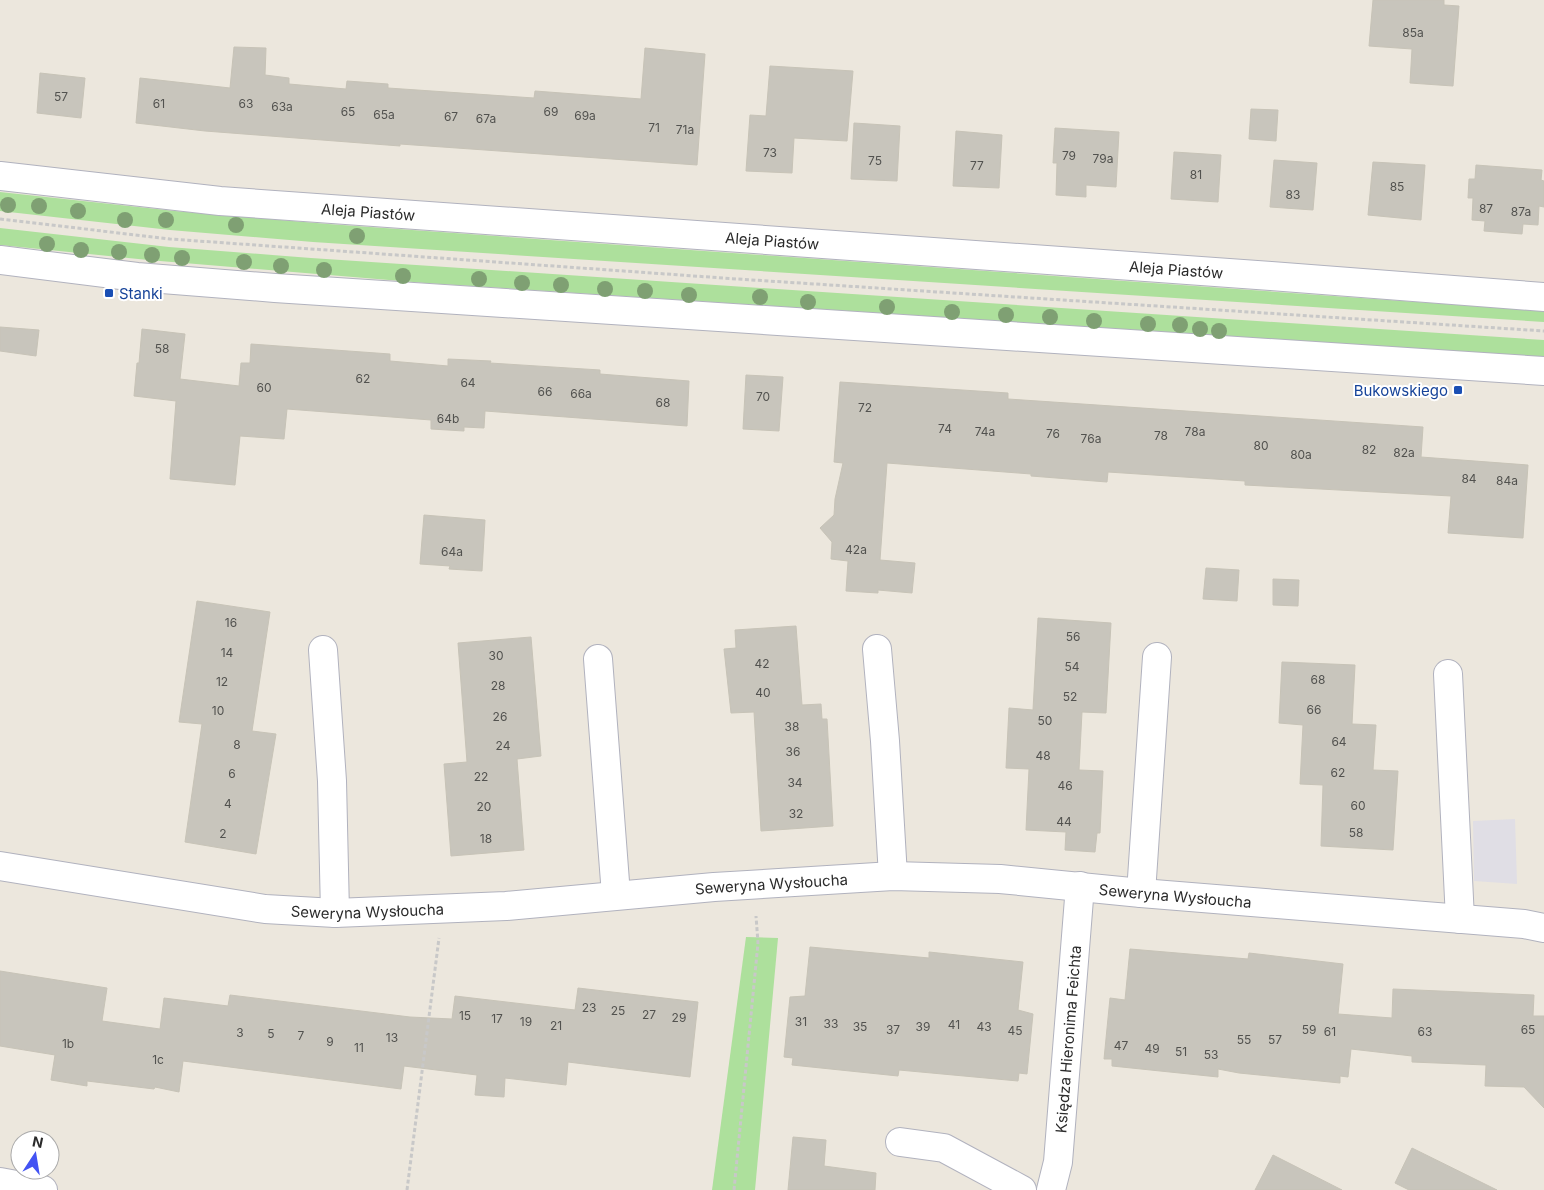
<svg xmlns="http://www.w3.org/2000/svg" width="1544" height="1190" font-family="Inter,sans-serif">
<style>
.industrial{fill:#e0dee5}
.green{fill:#ade09c}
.building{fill:#c8c5bc;stroke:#c7c3b7}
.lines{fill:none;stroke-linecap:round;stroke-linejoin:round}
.street-casing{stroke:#b1b2be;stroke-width:30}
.secondary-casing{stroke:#b1b2be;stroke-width:30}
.path{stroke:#c8c8c8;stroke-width:3;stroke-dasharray:4 2.5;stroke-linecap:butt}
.street{stroke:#fff;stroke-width:28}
.secondary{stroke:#fff;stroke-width:28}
.tree{fill:#7fa073}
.transit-dot{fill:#1a4fb4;stroke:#fff;stroke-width:2}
.labels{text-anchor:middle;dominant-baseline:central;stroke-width:4;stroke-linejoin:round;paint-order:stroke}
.number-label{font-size:12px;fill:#52524f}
.street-label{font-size:15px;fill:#2b2b2b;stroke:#fff}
.transit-label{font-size:15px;fill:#164399;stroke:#fff;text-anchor:start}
</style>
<rect width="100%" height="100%" fill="#ece7dd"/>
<path class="industrial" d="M1515,819l2,65 -43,-3 -1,-60z"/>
<g class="green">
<path d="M0,192l175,19 153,13 1216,87v11l-1231,-80 -143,-12 -170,-19z"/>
<path d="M0,228l169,19 142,11 1233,82v17l-1119,-74 -277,-23 -148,-15z"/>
<path d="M746,937l32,1 -23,252h-43z"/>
</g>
<g class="building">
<path d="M1373,0h71v5l15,1 -6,80 -43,-3 2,-34 -43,-3z"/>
<path d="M234,47l32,1 -1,27 24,3v6l57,5 1,-8 41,3v4l146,10 1,-7 106,8 4,-51 60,6 -8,111 -297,-21v2l-195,-15 -69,-8 4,-45 90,10z"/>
<path d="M770,66l83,5 -6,70 -53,-3 -2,35 -46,-2 4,-56 16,1z"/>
<path d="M40,73l45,5 -4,40 -44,-5z"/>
<path d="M1251,109l27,1 -2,31 -27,-2z"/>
<path d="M854,123l46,3 -3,55 -46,-2z"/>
<path d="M1055,128l64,4 -3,55 -30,-2v12l-30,-2 1,-32h-4z"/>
<path d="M956,131l46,4 -3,53 -46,-2z"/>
<path d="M1174,152l47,3 -3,47 -47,-3z"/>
<path d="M1274,160l43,3 -4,47 -43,-3z"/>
<path d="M1373,162l52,3 -4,55 -53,-5z"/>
<path d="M1476,165l66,5 -1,10 3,1v26l-5,-1 -1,19 -15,-1 -1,10 -38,-3 1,-10 -13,-1 1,-22h-5l1,-19h6z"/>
<path d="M0,327l39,3 -3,26 -36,-5z"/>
<path d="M142,329l43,5 -5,45 59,7 2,-23h9l1,-19 139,10v7l58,5v-7l43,2 -1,2 110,7v4l89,7 -2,45 -202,-15 -1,17 -20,-1v4l-33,-2v-9l-144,-11 -3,30 -44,-3 -5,49 -65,-6 6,-78 -42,-5 3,-33h2z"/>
<path d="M746,375l37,2 -4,54 -36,-2z"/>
<path d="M840,382l168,11v6l415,28 -2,30 107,8 -5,73 -75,-5 3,-37 -206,-11v-4l-137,-9 -1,10 -76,-6v-2l-144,-11 -7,97 35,3 -3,30 -34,-3v3l-32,-2 2,-30 -17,-2 1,-17 -12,-14 14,-13 1,-16 8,-36 -9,-1z"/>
<path d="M424,515l61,5 -3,51 -33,-2 1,-3 -30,-2z"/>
<path d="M1206,568l33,2 -2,31 -34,-2z"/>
<path d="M1273,579l26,1 -1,26 -25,-1z"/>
<path d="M197,601l73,11 -18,119 24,3 -20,120 -71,-12 17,-118 -23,-2z"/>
<path d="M1038,618l73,5 -5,90 -24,-1 -3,58 24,1 -3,62h-3l-2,19 -30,-2 1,-18 -40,-2 3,-61 -23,-1 3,-60 24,2z"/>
<path d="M796,626l6,79 19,-1 1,15h5l6,107 -72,5 -7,-119 -23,1 -7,-64 12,-1 -1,-18z"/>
<path d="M531,637l10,119 -24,3 7,91 -73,6 -7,-92 23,-2 -9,-119z"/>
<path d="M1282,662l73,3 -3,59 24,1 -3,45 25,1 -5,79 -72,-4 2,-61 -23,-1 3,-59 -24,-2z"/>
<path d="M810,947l119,11v-6l94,10 -5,48 15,4 -6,60 -8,-1 -1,8 -119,-11 -1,6 -106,-11 1,-7 -9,-1 6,-60 15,-1z"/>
<path d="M1130,949l118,10 1,-6 94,11 -5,50 54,4 1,-29 141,6 -1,21h11v92l-20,-21 -39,-1 1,-21 -74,-3v-6l-61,-7 -3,28 -8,-1v7l-101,-10 -21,-4v8l-106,-11v-7h-8l6,-61 15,2z"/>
<path d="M0,971l107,17 -5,33 58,8 4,-31 64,8 2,-11 180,22 42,2 3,-23 120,14 3,-22 120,14 -8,75 -122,-15 -2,23 -61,-7 -1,19 -29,-2 2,-20 -73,-9 -3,23 -218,-28 -4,31 -24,-5 -1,2 -67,-8v5l-36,-6 4,-25 -55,-9z"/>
<path d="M793,1137l33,3 -2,26 52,7 -1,17h-87z"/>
<path d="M1412,1148l85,42h-88l-14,-7z"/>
<path d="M1273,1155l69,35h-87z"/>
</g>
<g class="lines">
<defs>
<g id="street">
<path d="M877,649l8,92 8,135"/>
<path d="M323,650l9,131 3,132"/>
<path d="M598,659l18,236"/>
<path d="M1448,674l12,245"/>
<path id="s1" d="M0,866l265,43 70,4 171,-7 208,-19 179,-11 107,3 141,14 383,31 20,4"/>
<path d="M1141,893l16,-236"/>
<path d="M900,1142l44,6 78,42"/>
<path d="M0,1182l43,8"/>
<path id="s2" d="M1051,1190l7,-28 22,-276"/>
</g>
<g id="secondary">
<path id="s3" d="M0,176l220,25 1051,75 273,21"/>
<path d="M0,260l137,17 138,11 1269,83"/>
</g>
</defs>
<use href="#street" class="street-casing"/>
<use href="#secondary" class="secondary-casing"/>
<g class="path">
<path d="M0,219l170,20 567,40 807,52"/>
<path d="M407,1190l32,-252"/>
<path d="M734,1190l24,-247 -2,-27"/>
</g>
<use href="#street" class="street"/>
<use href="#secondary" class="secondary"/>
</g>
<g class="tree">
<circle cx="8" cy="205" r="8"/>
<circle cx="39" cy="206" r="8"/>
<circle cx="78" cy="211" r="8"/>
<circle cx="125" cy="220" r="8"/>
<circle cx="166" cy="220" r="8"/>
<circle cx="236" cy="225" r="8"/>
<circle cx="357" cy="236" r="8"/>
<circle cx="47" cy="244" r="8"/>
<circle cx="81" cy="250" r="8"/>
<circle cx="119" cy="252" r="8"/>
<circle cx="152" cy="255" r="8"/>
<circle cx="182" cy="258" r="8"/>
<circle cx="244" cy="262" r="8"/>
<circle cx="281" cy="266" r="8"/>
<circle cx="324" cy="270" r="8"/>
<circle cx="403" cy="276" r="8"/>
<circle cx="479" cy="279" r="8"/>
<circle cx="522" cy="283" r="8"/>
<circle cx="561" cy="285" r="8"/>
<circle cx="605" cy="289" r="8"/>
<circle cx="645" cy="291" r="8"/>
<circle cx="689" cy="295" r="8"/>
<circle cx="760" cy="297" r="8"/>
<circle cx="808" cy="302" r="8"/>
<circle cx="887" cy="307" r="8"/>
<circle cx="952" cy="312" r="8"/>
<circle cx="1006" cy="315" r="8"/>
<circle cx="1050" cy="317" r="8"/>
<circle cx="1094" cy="321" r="8"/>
<circle cx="1148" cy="324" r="8"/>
<circle cx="1180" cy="325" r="8"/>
<circle cx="1200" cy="329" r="8"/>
<circle cx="1219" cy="331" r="8"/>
</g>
<g class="transit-dot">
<rect x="104" y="288" width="10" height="10" rx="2.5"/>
<rect x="1453" y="385" width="10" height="10" rx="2.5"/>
</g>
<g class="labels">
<g class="number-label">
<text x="1413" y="32">85a</text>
<text x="61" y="96">57</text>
<text x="159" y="103">61</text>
<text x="246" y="103">63</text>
<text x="282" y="106">63a</text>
<text x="348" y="111">65</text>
<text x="551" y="111">69</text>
<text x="384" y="114">65a</text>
<text x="585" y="115">69a</text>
<text x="451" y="116">67</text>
<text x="486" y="118">67a</text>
<text x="654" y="127">71</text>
<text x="685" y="129">71a</text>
<text x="770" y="152">73</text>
<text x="1069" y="155">79</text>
<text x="1103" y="158">79a</text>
<text x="875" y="160">75</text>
<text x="977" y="165">77</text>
<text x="1196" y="174">81</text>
<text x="1397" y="186">85</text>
<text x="1293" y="194">83</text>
<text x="1486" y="208">87</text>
<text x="1521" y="211">87a</text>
<text x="162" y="348">58</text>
<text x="363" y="378">62</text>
<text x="468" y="382">64</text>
<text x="264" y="387">60</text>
<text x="545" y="391">66</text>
<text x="581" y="393">66a</text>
<text x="763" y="396">70</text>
<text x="663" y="402">68</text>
<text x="865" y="407">72</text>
<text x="448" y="418">64b</text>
<text x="945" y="428">74</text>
<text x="985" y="431">74a</text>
<text x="1195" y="431">78a</text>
<text x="1053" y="433">76</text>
<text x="1161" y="435">78</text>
<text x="1091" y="438">76a</text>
<text x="1261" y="445">80</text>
<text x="1369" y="449">82</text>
<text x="1404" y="452">82a</text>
<text x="1301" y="454">80a</text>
<text x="1469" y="478">84</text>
<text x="1507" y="480">84a</text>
<text x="856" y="549">42a</text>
<text x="452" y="551">64a</text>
<text x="231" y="622">16</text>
<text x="1073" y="636">56</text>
<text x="227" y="652">14</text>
<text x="496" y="655">30</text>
<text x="762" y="663">42</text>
<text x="1072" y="666">54</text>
<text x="1318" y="679">68</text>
<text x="222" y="681">12</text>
<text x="498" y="685">28</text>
<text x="763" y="692">40</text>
<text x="1070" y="696">52</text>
<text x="1314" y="709">66</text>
<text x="218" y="710">10</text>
<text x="500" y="716">26</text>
<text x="1045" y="720">50</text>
<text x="792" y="726">38</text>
<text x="1339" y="741">64</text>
<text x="237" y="744">8</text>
<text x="503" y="745">24</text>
<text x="793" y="751">36</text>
<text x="1043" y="755">48</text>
<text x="1338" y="772">62</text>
<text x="232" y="773">6</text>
<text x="481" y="776">22</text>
<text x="795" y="782">34</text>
<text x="1065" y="785">46</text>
<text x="228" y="803">4</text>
<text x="1358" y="805">60</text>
<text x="484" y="806">20</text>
<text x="796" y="813">32</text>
<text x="1064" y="821">44</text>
<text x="1356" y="832">58</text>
<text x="223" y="833">2</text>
<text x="486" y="838">18</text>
<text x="589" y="1007">23</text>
<text x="618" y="1010">25</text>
<text x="649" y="1014">27</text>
<text x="465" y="1015">15</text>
<text x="679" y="1017">29</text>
<text x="497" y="1018">17</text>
<text x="526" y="1021">19</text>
<text x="801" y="1021">31</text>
<text x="831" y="1023">33</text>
<text x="954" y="1024">41</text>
<text x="556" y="1025">21</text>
<text x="860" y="1026">35</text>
<text x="923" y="1026">39</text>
<text x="984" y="1026">43</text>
<text x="893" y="1029">37</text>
<text x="1309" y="1029">59</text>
<text x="1528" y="1029">65</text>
<text x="1015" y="1030">45</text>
<text x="1330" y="1031">61</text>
<text x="1425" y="1031">63</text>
<text x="240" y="1032">3</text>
<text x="271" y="1033">5</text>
<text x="301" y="1035">7</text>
<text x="392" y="1037">13</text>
<text x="1244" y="1039">55</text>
<text x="1275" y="1039">57</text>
<text x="330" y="1041">9</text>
<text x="68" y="1043">1b</text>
<text x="1121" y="1045">47</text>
<text x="359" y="1047">11</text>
<text x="1152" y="1048">49</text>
<text x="1181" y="1051">51</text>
<text x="1211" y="1054">53</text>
<text x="158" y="1059">1c</text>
</g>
<g class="street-label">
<text stroke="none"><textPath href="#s3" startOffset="370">Aleja Piastów</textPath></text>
<text stroke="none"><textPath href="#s3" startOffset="775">Aleja Piastów</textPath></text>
<text stroke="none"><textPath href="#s3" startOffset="1180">Aleja Piastów</textPath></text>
<text stroke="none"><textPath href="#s1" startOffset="776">Seweryna Wysłoucha</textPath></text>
<text stroke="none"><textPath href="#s1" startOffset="1181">Seweryna Wysłoucha</textPath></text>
<text stroke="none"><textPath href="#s1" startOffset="371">Seweryna Wysłoucha</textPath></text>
<text stroke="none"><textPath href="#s2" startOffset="152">Księdza Hieronima Feichta</textPath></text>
</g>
<g class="transit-label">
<text x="119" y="293">Stanki</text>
<text x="1448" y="390" text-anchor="end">Bukowskiego</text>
</g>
</g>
<g transform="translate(35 1155) rotate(12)"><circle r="24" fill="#ffffff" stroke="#aaaaaa"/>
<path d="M0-4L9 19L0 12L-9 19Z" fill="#4353f3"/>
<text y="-8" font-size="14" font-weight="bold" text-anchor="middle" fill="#2b2b2b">N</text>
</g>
</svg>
